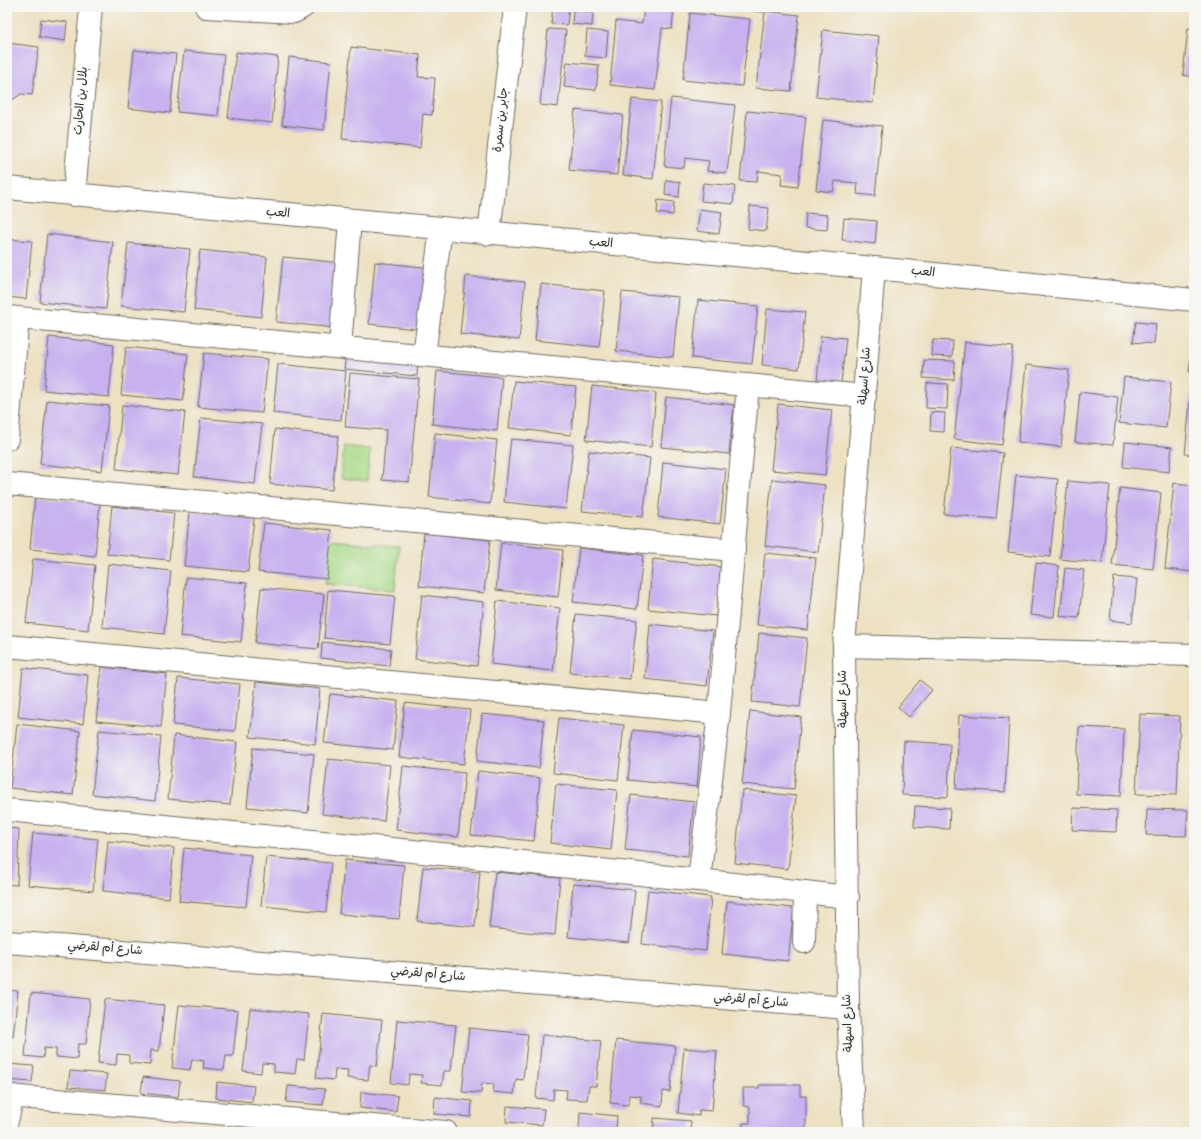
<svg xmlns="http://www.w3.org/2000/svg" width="1201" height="1139" font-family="'Gochi Hand','Playpen Sans Arabic',sans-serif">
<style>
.green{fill:#a9d987;stroke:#6a8259}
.building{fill:#c7b2ef}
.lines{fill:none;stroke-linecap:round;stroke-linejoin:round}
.minor-casing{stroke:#6f6b60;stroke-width:24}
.minor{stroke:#fff;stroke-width:22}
.labels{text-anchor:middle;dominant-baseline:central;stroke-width:3;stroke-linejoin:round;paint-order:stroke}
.street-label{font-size:12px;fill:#2b2b2b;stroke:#f6f6f2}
</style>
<rect width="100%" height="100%" fill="#f6f6f2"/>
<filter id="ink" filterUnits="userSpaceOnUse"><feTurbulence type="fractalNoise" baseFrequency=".025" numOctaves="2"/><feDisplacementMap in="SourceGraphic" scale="8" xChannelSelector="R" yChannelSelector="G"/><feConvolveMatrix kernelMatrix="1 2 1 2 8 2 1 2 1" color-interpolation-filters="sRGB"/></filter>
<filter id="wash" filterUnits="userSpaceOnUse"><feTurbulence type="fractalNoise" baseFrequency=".012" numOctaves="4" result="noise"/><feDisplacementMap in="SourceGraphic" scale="16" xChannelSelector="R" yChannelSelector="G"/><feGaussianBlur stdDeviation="0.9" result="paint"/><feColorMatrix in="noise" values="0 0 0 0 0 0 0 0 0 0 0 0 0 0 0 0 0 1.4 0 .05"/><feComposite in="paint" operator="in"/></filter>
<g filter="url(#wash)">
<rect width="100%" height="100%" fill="#ede1c2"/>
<g class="green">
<path d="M344,446l26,3 -3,32 -26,-3z"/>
<path d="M329,540l70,6 -4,44 -70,-6z"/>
</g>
<g id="blocks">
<g class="building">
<path d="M553,7h16l-2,18 -16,-1z"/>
<path d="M644,7h30l-2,22 -10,-1 -7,62 -45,-5 6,-64 26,3z"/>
<path d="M742,7h21v5l-22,-2z"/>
<path d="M573,10l20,2 -1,14 -20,-2z"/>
<path d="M765,11l34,4 -8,76 -35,-3z"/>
<path d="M690,13l60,6 -8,67 -59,-6z"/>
<path d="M41,19l26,3 -2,19 -26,-4z"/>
<path d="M1188,28l6,1v48l-11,-2z"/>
<path d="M548,29l18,1 -8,77 -18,-2z"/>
<path d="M587,30l21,2 -2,26 -21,-2z"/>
<path d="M823,30l56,6 -6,67 -57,-6z"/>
<path d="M7,43l32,4 -7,48 -11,-1 -14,10z"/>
<path d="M351,47l69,8 -2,22 17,1 -3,37 -9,-1 -3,34 -78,-9z"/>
<path d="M134,50l42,4 -6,59 -42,-5z"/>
<path d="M184,51l40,4 -6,61 -41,-4z"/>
<path d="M236,52l42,5 -6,66 -44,-5z"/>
<path d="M289,57l42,5 -7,68 -42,-5z"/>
<path d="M567,62l32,3 -3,25 -32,-3z"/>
<path d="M671,98l64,7 -8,68 -20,-2 2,-10 -24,-3 -1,10 -20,-2z"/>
<path d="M632,99l29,3 -8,77 -30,-4z"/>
<path d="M575,110l48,5 -6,60 -48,-5z"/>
<path d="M747,111l59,6 -8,70 -17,-2 1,-11 -24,-3 -1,11 -17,-1z"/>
<path d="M823,120l59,6 -7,70 -18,-2 1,-11 -23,-2 -2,11 -17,-2z"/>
<path d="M666,180l14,2 -1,15 -14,-2z"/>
<path d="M703,183l32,3 -2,18 -32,-3z"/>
<path d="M658,200l16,2 -1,13 -16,-2z"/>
<path d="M750,206l19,2 -3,23 -18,-2z"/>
<path d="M700,209l22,3 -3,22 -22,-3z"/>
<path d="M806,213l22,2 -1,15 -22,-2z"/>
<path d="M844,218l33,3 -2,23 -33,-4z"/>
<path d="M47,234l66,8 -7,67 -66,-7z"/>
<path d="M7,239l25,2 -6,58 -19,-2z"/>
<path d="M128,243l62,6 -6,63 -63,-6z"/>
<path d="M200,250l67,7 -6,60 -67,-7z"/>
<path d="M283,257l59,6 -7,65 -59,-6z"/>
<path d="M375,262l57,6 -7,62 -56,-6z"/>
<path d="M466,276l59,6 -6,58 -59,-6z"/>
<path d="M541,284l64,7 -6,56 -64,-7z"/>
<path d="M622,292l57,5 -6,60 -57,-6z"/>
<path d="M698,300l60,6 -6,58 -60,-6z"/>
<path d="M767,309l38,3 -6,57 -37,-4z"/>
<path d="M1136,322l20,2 -2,20 -21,-2z"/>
<path d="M821,336l25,2 -5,45 -24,-2z"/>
<path d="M49,337l65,7 -5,53 -65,-7z"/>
<path d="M1193,337h1v35h-5z"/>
<path d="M933,340l20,1 -1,16 -20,-1z"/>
<path d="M965,342l48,5 -11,98 -48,-6z"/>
<path d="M126,347l62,7 -5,47 -62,-6z"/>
<path d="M204,353l64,6 -6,54 -64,-6z"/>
<path d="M346,355l72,7 -1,14 -73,-7z"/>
<path d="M924,360l31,1 -1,19 -31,-2z"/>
<path d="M278,364l68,7 -5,49 -68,-7z"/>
<path d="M1026,365l43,5 -8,77 -43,-5z"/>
<path d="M437,371l65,6 -5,54 -65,-7z"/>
<path d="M350,373l69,6 -10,103 -27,-2 4,-50 -41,-3z"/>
<path d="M1124,377l47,5 -5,46 -47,-5z"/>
<path d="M514,381l62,6 -5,48 -62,-7z"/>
<path d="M1192,382h2v73l-9,-1z"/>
<path d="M927,383l21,1 -1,25 -21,-1z"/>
<path d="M592,386l64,7 -5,54 -65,-7z"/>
<path d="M1080,392l38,5 -5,48 -38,-3z"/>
<path d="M666,397l68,8 -5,49 -68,-7z"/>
<path d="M47,400l62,6 -7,65 -62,-7z"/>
<path d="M778,404l54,6 -7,65 -54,-5z"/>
<path d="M122,405l63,7 -7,63 -62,-6z"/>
<path d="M931,412l14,1 -1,19 -14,-1z"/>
<path d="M201,418l61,6 -7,60 -61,-7z"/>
<path d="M275,429l63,7 -6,54 -62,-6z"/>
<path d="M435,433l62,7 -7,64 -61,-7z"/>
<path d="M511,439l62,6 -7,64 -62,-7z"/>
<path d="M1125,442l47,5 -3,25 -46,-5z"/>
<path d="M951,448l52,5 -7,66 -52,-5z"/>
<path d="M589,451l61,7 -7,59 -61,-6z"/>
<path d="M663,462l63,7 -6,55 -62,-7z"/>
<path d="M1016,475l42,4 -8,78 -42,-5z"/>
<path d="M772,479l53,6 -7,67 -53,-6z"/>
<path d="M1068,481l42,4 -8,78 -42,-4z"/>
<path d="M1174,483l20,2v87l-29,-3z"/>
<path d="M1120,488l41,5 -8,76 -41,-4z"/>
<path d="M35,496l65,7 -5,53 -65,-7z"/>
<path d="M112,506l62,7 -5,47 -62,-6z"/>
<path d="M190,511l64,7 -6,54 -64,-6z"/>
<path d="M264,523l68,7 -5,49 -69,-7z"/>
<path d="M424,533l66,7 -6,53 -65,-7z"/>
<path d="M501,543l62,7 -5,47 -62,-7z"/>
<path d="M579,548l64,7 -6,54 -64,-7z"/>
<path d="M765,553l51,5 -8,72 -51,-5z"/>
<path d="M33,559l62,6 -7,65 -62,-7z"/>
<path d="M653,559l68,8 -5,49 -68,-7z"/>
<path d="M1036,563l23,3 -5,51 -24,-2z"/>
<path d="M108,564l63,7 -7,63 -62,-7z"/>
<path d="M1065,568l19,2 -5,48 -19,-2z"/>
<path d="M186,577l61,6 -6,59 -61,-6z"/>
<path d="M1114,577l23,2 -5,44 -22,-3z"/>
<path d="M261,588l63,6 -6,55 -63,-6z"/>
<path d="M328,590l67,6 -5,48 -66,-6z"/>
<path d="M422,595l62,7 -7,64 -62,-7z"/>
<path d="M497,601l63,7 -7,63 -62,-7z"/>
<path d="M1193,605h1v17h-3z"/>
<path d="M576,614l61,6 -7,59 -60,-6z"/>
<path d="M650,624l63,7 -6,55 -62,-7z"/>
<path d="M759,633l48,5 -7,69 -48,-5z"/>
<path d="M322,642l69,7 -2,17 -68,-8z"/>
<path d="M102,667l65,7 -6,53 -65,-6z"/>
<path d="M23,668l65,7 -5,49 -65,-7z"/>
<path d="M178,678l62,6 -5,47 -62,-6z"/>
<path d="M920,680l12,10 -23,27 -11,-10z"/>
<path d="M256,682l64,7 -5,55 -65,-7z"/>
<path d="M330,694l68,7 -5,49 -69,-7z"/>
<path d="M405,703l65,7 -6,54 -65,-7z"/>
<path d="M750,711l51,6 -7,72 -52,-5z"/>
<path d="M482,714l62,6 -5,48 -62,-7z"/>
<path d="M1140,714l40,2 -3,79 -41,-1z"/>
<path d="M959,715l50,3 -4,74 -49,-3z"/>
<path d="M559,718l65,7 -6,55 -65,-7z"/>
<path d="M17,724l63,7 -7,64 -63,-7z"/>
<path d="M1079,727l45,2 -3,67 -45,-2z"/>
<path d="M99,730l62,6 -6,65 -63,-7z"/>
<path d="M633,730l68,7 -4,50 -69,-7z"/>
<path d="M174,735l63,7 -7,63 -62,-6z"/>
<path d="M904,741l46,3 -2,53 -46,-2z"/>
<path d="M1193,741h1v57l-4,-1z"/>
<path d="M253,748l61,6 -6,59 -61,-6z"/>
<path d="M328,759l62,6 -6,56 -62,-7z"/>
<path d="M403,766l62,7 -7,64 -62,-7z"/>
<path d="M478,771l62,7 -6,63 -63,-6z"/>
<path d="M556,784l61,6 -6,60 -61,-7z"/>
<path d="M742,790l54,6 -8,73 -53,-6z"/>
<path d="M631,795l63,7 -6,54 -63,-6z"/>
<path d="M915,806l35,2 -1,21 -35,-2z"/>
<path d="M1073,808l44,2 -1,22 -44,-2z"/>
<path d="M1147,809l41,1 -2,26 -40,-1z"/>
<path d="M7,828l12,1 -2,56 -10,-1z"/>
<path d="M33,833l65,6 -5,52 -65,-6z"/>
<path d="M108,841l66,7 -5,50 -66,-7z"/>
<path d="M184,848l67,7 -5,52 -67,-6z"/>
<path d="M266,857l65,6 -5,49 -65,-6z"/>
<path d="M345,860l59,5 -5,54 -60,-5z"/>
<path d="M423,867l57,5 -5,55 -58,-6z"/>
<path d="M495,872l65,6 -5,57 -66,-7z"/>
<path d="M573,884l62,6 -6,53 -61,-6z"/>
<path d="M648,890l63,7 -5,54 -64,-7z"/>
<path d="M727,901l67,7 -6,53 -66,-7z"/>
<path d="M7,990l11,1 -5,46 -6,-1z"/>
<path d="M31,993l59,6 -4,45h-8l-1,15 -21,-2v-8l-12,-1 -1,10 -18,-2z"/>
<path d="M105,999l59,6 -5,46 -8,-1 -1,15 -21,-2v-8l-12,-1 -1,11 -18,-2z"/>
<path d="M179,1005l59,5 -5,46h-7l-2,14 -21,-2 1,-7 -12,-2 -2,11 -18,-2z"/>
<path d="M250,1008l59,6 -5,46 -7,-1 -2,15 -21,-2v-8l-12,-1 -1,10 -18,-2z"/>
<path d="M323,1014l59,6 -5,46 -7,-1 -2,15 -21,-2 1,-8 -13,-1 -1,11 -18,-2z"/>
<path d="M397,1020l59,5 -5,46h-7l-2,14 -21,-2 1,-8 -13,-1 -1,11 -17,-2z"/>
<path d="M469,1028l59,6 -5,46 -7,-1 -2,15 -21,-2 1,-8 -12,-1 -1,10 -19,-1z"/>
<path d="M542,1035l59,6 -5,45h-7l-2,14 -21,-1 1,-9 -13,-1 -1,11 -17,-2z"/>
<path d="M616,1040l59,6 -5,46 -7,-1 -1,15 -21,-3v-7l-12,-1 -1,10 -18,-2z"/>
<path d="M684,1048l33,3 -5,60 -13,-1v6l-21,-3z"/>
<path d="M7,1064l27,2 -2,16 -25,-2z"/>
<path d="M70,1071l37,3 -2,16 -37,-3z"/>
<path d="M143,1077l37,4 -2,16 -37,-4z"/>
<path d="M217,1082l37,4 -2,16 -36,-4z"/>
<path d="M759,1085h41v11h6v36h-63v-9h7v-16l-6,-1 -1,-18h16z"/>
<path d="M288,1086l37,3 -2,16 -37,-3z"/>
<path d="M361,1092l37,4 -2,16 -36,-4z"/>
<path d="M435,1097l37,4 -1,16 -37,-3z"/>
<path d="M507,1106l37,3 -2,16 -36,-3z"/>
<path d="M580,1112l37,4 -1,16 -37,-3z"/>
<path d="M654,1118l37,3 -1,11h-37z"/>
</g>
</g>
</g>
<g filter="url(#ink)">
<use href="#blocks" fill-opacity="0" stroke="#6f6b60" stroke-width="1"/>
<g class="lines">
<defs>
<g id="minor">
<path d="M206,7l88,5 9,-5"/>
<path d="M7,188l867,80 320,32"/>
<path d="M74,195l17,-188"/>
<path d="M489,234l26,-227"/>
<path d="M7,317l858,79"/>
<path d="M340,347l10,-127"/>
<path d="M424,355l17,-126"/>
<path d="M7,439l11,-121"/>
<path d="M7,484l727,66"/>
<path d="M7,646l712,67"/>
<path d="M844,646l350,9"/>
<path d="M7,810l692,70 149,17"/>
<path d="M699,880l20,-167 29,-327"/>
<path d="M7,942l841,66"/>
<path d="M804,942l1,-50"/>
<path d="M7,1096l439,36"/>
<path d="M7,1121l6,-25"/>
<path d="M854,1132l-6,-124 -4,-362 30,-378"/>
</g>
</defs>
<use href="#minor" class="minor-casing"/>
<use href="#minor" class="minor"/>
</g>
</g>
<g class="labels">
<g class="street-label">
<text transform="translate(82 101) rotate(-85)">بلال بن الحارث</text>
<text transform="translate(502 120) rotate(-84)">جابر بن سمرة</text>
<text transform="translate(278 214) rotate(5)">العب</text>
<text transform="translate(601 244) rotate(5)">العب</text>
<text transform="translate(923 273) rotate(6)">العب</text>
<text transform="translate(866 376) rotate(-86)">شارع اسهلة</text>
<text transform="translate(844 699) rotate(-91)">شارع اسهلة</text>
<text transform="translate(105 949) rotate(5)">شارع أم لقرضي</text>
<text transform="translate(428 975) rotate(5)">شارع أم لقرضي</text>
<text transform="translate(751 1001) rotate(5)">شارع أم لقرضي</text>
<text transform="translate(849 1023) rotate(-92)">شارع اسهلة</text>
</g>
</g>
<rect width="1201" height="1139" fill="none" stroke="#f6f6f2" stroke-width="24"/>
</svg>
